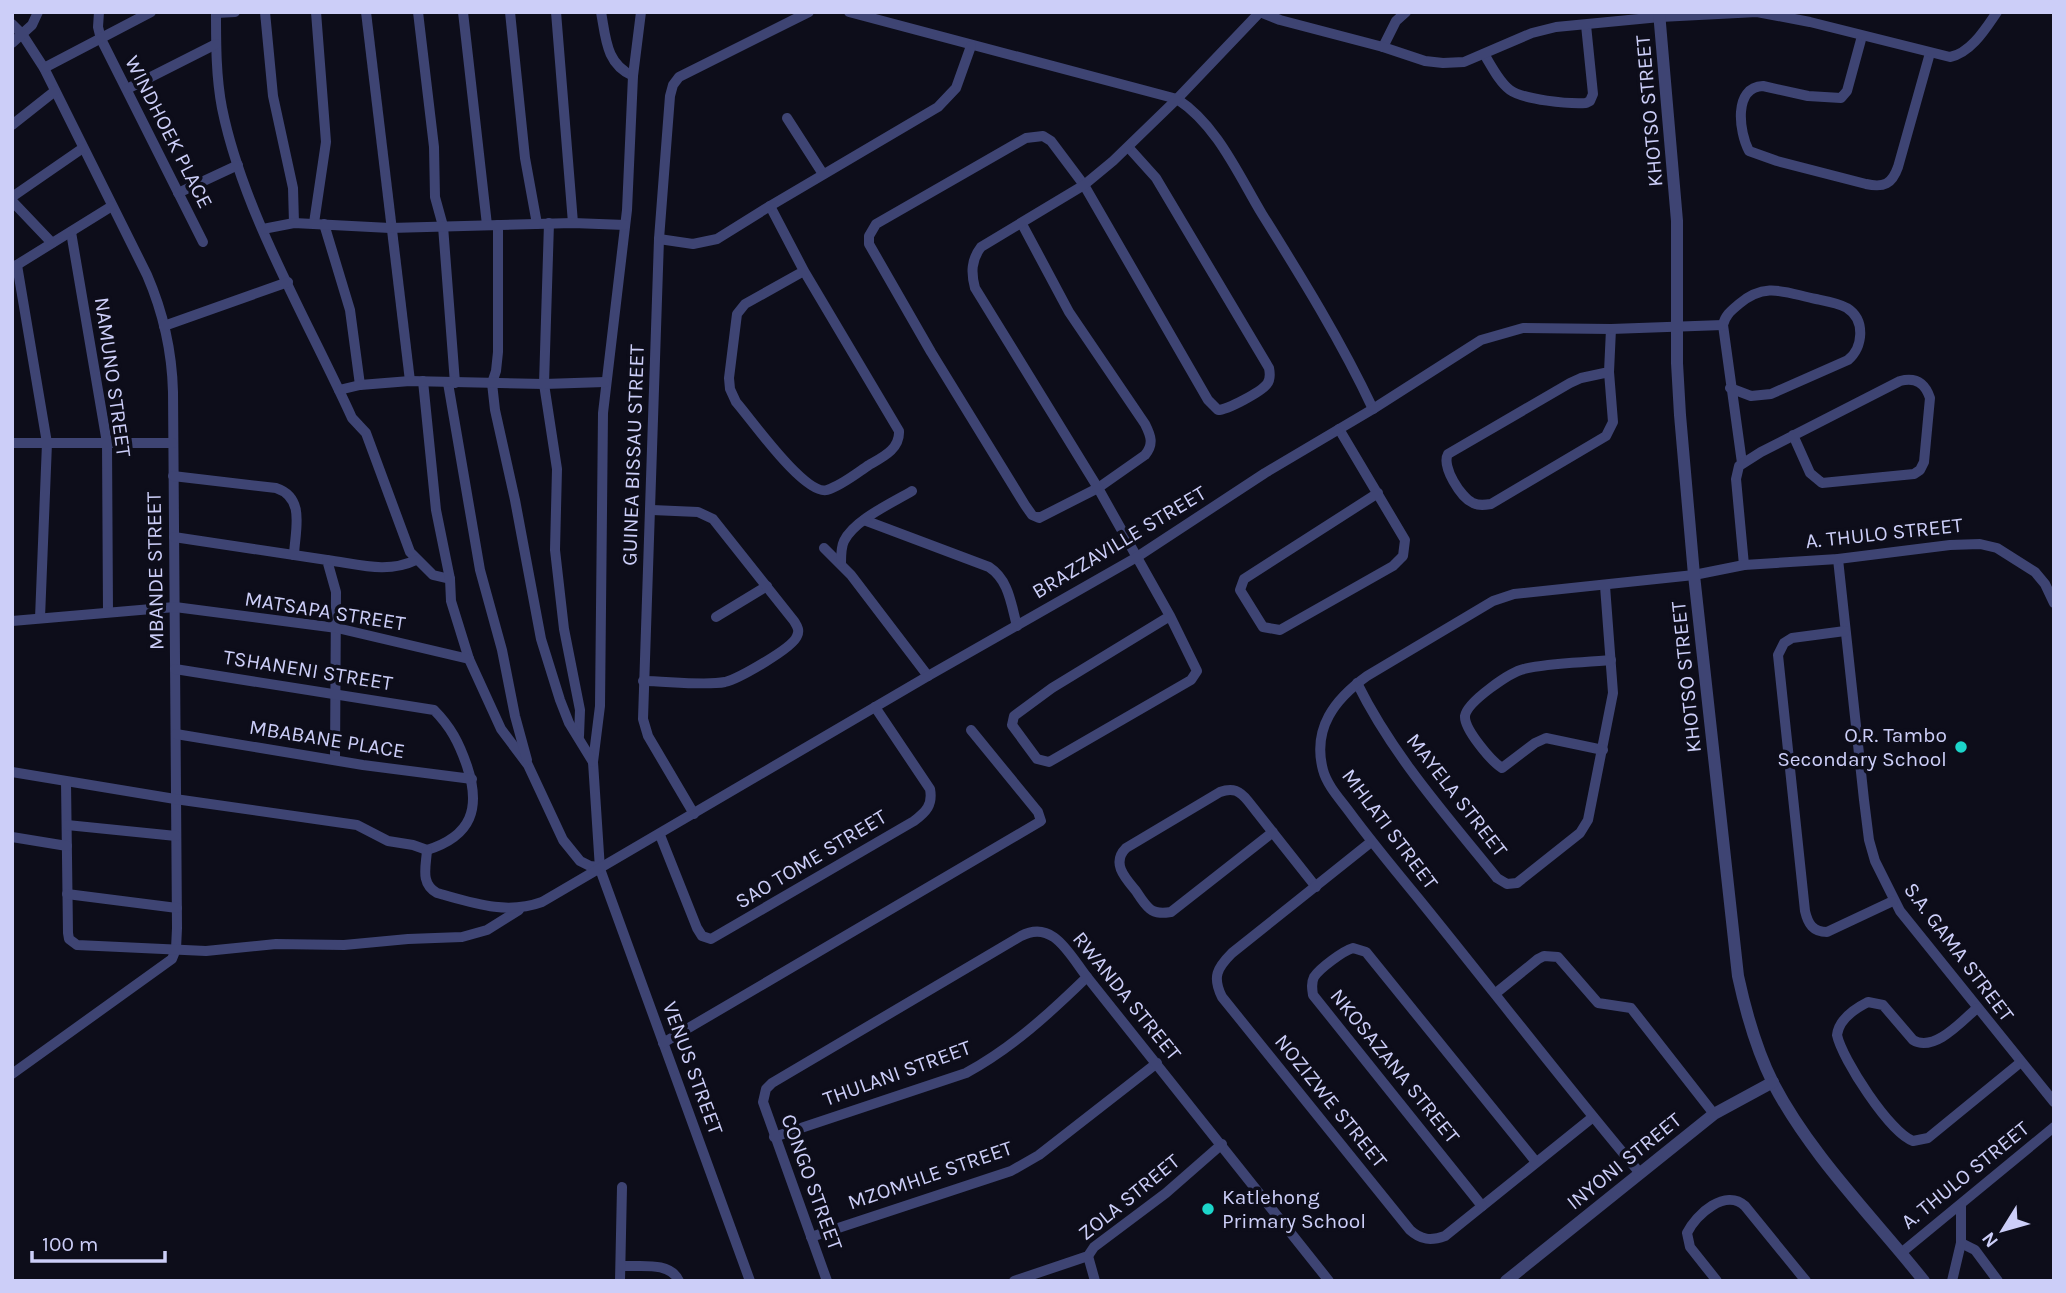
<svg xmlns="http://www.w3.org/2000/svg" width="2066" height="1293" font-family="Karla,sans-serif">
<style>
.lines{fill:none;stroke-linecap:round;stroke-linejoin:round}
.minor{stroke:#3e4473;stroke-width:10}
.tertiary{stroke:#3e4473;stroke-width:12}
.poi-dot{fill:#1cd5ca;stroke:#0d0d1a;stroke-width:2.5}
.labels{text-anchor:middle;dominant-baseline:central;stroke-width:7;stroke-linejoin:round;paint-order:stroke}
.street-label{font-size:21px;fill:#cccef8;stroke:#0d0d1a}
.poi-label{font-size:21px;fill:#cccef8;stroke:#0d0d1a;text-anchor:end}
</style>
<rect width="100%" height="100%" fill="#0d0d1a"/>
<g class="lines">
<g class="minor">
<path d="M99,12l-1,15 3,12 102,203"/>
<path d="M216,12c0,32 0,65 6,96 21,104 86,213 130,310l14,15 44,119 23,23 17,4"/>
<path d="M265,12l8,84 20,92 1,35"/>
<path d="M366,12l44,369"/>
<path d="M418,12l16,135 1,50 8,29 12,157"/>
<path d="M463,12l24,213"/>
<path d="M510,12l15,146 12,66"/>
<path d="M556,12l17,211"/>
<path d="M601,12c5,27 5,52 32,64"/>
<path d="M641,12l-8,64 -6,134 -24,203 -3,293 -7,56 7,107 150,412"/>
<path d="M849,12l328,87c40,26 61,75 85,115 40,64 79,127 111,195"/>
<path d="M216,13l19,-1"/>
<path d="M12,24l10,10 22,34 103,207c16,37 25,77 26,117l4,536 -1,21 -4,10 -160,115"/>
<path d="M1862,36l-15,55 -6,7 -33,-2 -45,-10c-30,1 -24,46 -14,65l28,10 89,23c18,4 26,0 32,-17l32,-114"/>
<path d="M12,43l20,-18 6,-13"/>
<path d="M1383,47l13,-26 10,-9"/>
<path d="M1484,54c7,11 15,28 26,36 14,10 59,14 76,13l4,-2 3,-7 -7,-69"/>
<path d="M44,68l107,-56"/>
<path d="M127,89l89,-45"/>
<path d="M787,118l36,56"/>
<path d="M12,125l43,-34"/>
<path d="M178,193l60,-28"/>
<path d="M12,197l71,-49"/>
<path d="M12,201l40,42"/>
<path d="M770,206l34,65 95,160c1,18 -16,26 -30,34 -12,8 -28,21 -42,25 -22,6 -76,-71 -91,-88l-6,-13 -1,-11 8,-64 8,-10 59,-33"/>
<path d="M314,223l12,-81 -10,-130"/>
<path d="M549,223l-5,161 13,85 -2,81 9,79 16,81 -1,26"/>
<path d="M324,224l26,86 10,75"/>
<path d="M1022,224l47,88 76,112c6,12 9,20 0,31l-47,33 -59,30 -7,-3 -7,-10 -94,-153 -62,-108v-8l7,-12 150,-86 17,-2 8,5 33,44 124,215 10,10c9,0 43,-18 49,-26 4,-5 3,-11 2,-16l-113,-190 -27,-30"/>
<path d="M498,225v127l-2,19 -4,12 3,27 20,90 26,139 19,61 9,23 24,39"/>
<path d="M263,229l31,-6 96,5 183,-5 52,2"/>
<path d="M71,232l36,211 1,169"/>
<path d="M659,239l34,5 24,-5 53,-33 168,-99 18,-19 15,-42"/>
<path d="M17,265l30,178 -7,175"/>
<path d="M12,268l100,-62"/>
<path d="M164,326l124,-44"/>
<path d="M1609,372l-28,6 -11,5 -122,71c-7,12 13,44 25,49 6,3 12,2 18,1l115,-68 7,-14 -4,-50 2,-43"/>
<path d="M423,381l13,129 14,69 1,22 18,58 32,70 27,36 35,75 17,21 10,5 10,1"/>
<path d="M448,383l32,187 22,80 13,66 12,44"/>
<path d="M1730,388l21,8 20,-2 77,-34c15,-12 18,-40 -1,-52 -9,-5 -21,-7 -31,-9 -30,-6 -50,-18 -77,5 -7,6 -14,11 -16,21l19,138"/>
<path d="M339,390l21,-5 50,-4 134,3 61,-2"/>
<path d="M1339,429l66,111 -2,16 -10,10 -113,64 -17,-3 -23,-37 4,-11 134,-86"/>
<path d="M12,443h161"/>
<path d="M173,476l103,12c30,10 19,42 18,67"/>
<path d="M864,520l125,47c20,13 22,37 28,59"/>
<path d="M174,537l153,23 9,32 -1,167"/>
<path d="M824,548l27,27 77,101"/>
<path d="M1838,559l26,241 5,40 6,21 25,50 154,191"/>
<path d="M327,560c31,4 60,14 89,0"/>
<path d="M841,563c0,-7 0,-16 3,-22 10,-21 48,-38 68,-50"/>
<path d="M1744,565l-8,-86 3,-13 22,-14 139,-71c16,-4 25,2 30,17l-6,64 -4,8 -6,4 -92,9 -12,-10 -17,-38"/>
<path d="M1170,616l-118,72 -38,28 -2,9 25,34 12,3 142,-82 6,-9 -27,-55 -72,-128 -123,-200c-4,-15 -4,-28 6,-41l103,-62 29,-24 64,-62 83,-87 20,8 103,27 42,14 18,2 21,-1 68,-29 24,-6 104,-10 97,-5 53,10 140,35c21,-4 36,-29 47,-45"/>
<path d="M716,617l51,-31"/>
<path d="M12,621l163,-14 162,21 132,31"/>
<path d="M1845,631l-53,7 -8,5 -6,12 27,256c3,13 8,21 22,21l66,-31"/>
<path d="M175,669l259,41c17,17 25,33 33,56 14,42 5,70 -40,84"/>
<path d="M643,681c23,0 61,5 82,1 13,-3 68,-34 72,-46 3,-6 0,-10 -3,-15l-81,-102 -15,-7 -46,-2"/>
<path d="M1357,683c36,73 90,133 140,195l10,6 10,-1 63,-50 8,-13 25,-127 -8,-107"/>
<path d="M176,734l187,31 109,14"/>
<path d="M1603,750l-57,-12 -11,5 -33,25c-11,-7 -38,-39 -37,-52 2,-14 45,-44 59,-47 27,-7 59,-6 87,-9"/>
<path d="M12,772l163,27 182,26 31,16 25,4 14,5"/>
<path d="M66,782l2,151 1,6 8,6 129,6 70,-7 68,1 64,-6 54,-2 25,-7 32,-20"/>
<path d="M694,814l-46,-78 -5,-17 16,-480 11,-143 3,-11 6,-8 130,-65"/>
<path d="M67,825l109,11"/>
<path d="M1273,832l-102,80c-7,1 -15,2 -21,-3 -6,-5 -10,-12 -14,-18 -11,-13 -25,-28 -10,-43l94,-56c13,-5 20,-1 28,9l68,86"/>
<path d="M660,835l37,93 5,8 9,3 203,-118c12,-9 19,-16 16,-32l-55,-82"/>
<path d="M12,837l55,9"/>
<path d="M1371,842l-139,111c-15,15 -20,24 -10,44l188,233c11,10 21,11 35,6l148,-119"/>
<path d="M427,850c-1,17 -7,33 10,43 36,10 69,22 105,9l386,-226 209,-119 128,-84 108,-64 108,-69 42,-12 88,1 112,-4"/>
<path d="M67,894l110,14"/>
<path d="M1496,993l42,-34 6,-3 14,1 40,46 33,5 83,106"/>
<path d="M1977,1008c-15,13 -43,45 -64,32l-30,-35 -15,-3c-14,7 -29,17 -31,33 5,24 53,98 76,106l15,-3 93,-76"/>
<path d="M663,1043l378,-222 -3,-9 -67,-82"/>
<path d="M774,1137l192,-64c46,-25 84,-60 121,-96"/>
<path d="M1639,1172c-76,-90 -147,-183 -221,-274 -24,-29 -48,-58 -70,-88 -9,-12 -21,-25 -25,-40 -11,-42 12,-71 44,-94l126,-75 21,-7 180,-19 50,-10 94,-6 112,-14 30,-1 17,4 38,24 10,12 9,19"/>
<path d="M1482,1206l-169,-211c-1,-6 -2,-12 1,-18 6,-9 29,-26 39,-29l13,4 170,210"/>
<path d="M811,1237l200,-66 28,-16 118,-92"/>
<path d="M1961,1243l14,7 23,31"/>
<path d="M1901,1253l153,-126"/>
<path d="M1088,1256l7,25"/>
<path d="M621,1266c19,1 49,-5 58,15"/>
<path d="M620,1281l2,-94"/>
<path d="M827,1281l-64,-179 3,-13 6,-6 249,-147c32,-17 48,18 66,41l242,304"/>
<path d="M1014,1281l74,-25 6,-9 72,-54 56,-49"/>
<path d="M1717,1281l-27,-34 -3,-14c9,-19 39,-45 58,-27l61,75"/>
<path d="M1952,1281l9,-38v-38"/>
</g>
<g class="tertiary">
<path d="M1659,12l18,209v142l3,52 14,160 44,401c8,37 18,73 35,107 38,73 100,134 151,198"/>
<path d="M1506,1281l208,-167 59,-32"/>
</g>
</g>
<g class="poi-dot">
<circle cx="1961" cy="747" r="7"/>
<circle cx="1208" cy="1209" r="7"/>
</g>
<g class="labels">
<g class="street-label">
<text transform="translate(1649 111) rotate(-95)">KHOTSO STREET</text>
<text transform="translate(169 132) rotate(63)">WINDHOEK PLACE</text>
<text transform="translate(113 377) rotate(82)">NAMUNO STREET</text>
<text transform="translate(633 455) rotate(-88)">GUINEA BISSAU STREET</text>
<text transform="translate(1884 533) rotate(-6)">A. THULO STREET</text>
<text transform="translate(1119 542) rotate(-31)">BRAZZAVILLE STREET</text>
<text transform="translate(155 571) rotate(-91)">MBANDE STREET</text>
<text transform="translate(325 611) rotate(9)">MATSAPA STREET</text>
<text transform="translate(308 670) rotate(9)">TSHANENI STREET</text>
<text transform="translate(1686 677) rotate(-96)">KHOTSO STREET</text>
<text transform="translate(327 739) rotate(9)">MBABANE PLACE</text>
<text transform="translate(1457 795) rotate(52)">MAYELA STREET</text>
<text transform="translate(1390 829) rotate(53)">MHLATI STREET</text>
<text transform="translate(811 859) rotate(-31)">SAO TOME STREET</text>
<text transform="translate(1959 952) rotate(53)">S.A. GAMA STREET</text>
<text transform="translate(1127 996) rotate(51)">RWANDA STREET</text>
<text transform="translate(1395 1066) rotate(51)">NKOSAZANA STREET</text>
<text transform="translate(693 1068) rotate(70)">VENUS STREET</text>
<text transform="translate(897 1073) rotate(-20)">THULANI STREET</text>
<text transform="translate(1331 1101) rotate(51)">NOZIZWE STREET</text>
<text transform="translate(1624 1161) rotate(-39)">INYONI STREET</text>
<text transform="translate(930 1175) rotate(-19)">MZOMHLE STREET</text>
<text transform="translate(1965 1175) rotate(-39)">A. THULO STREET</text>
<text transform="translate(812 1182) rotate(70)">CONGO STREET</text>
<text transform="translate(1129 1197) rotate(-39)">ZOLA STREET</text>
</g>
<g class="poi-label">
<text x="1947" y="735">O.R. Tambo<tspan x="1947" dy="24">Secondary School</tspan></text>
<text x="1222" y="1197" text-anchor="start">Katlehong<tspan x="1222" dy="24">Primary School</tspan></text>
</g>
</g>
<rect width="2066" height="1293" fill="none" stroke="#cccef8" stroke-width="28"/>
<g transform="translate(2003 1230) rotate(233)" stroke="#0d0d1a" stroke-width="5" paint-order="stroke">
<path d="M0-5L12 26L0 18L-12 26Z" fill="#cccef8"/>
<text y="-10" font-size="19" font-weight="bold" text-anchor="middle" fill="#cccef8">N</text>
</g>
<path d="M32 1251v10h133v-10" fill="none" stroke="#cccef8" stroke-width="3.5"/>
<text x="42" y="1251" font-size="21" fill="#cccef8" stroke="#0d0d1a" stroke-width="5" paint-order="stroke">100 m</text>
</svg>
